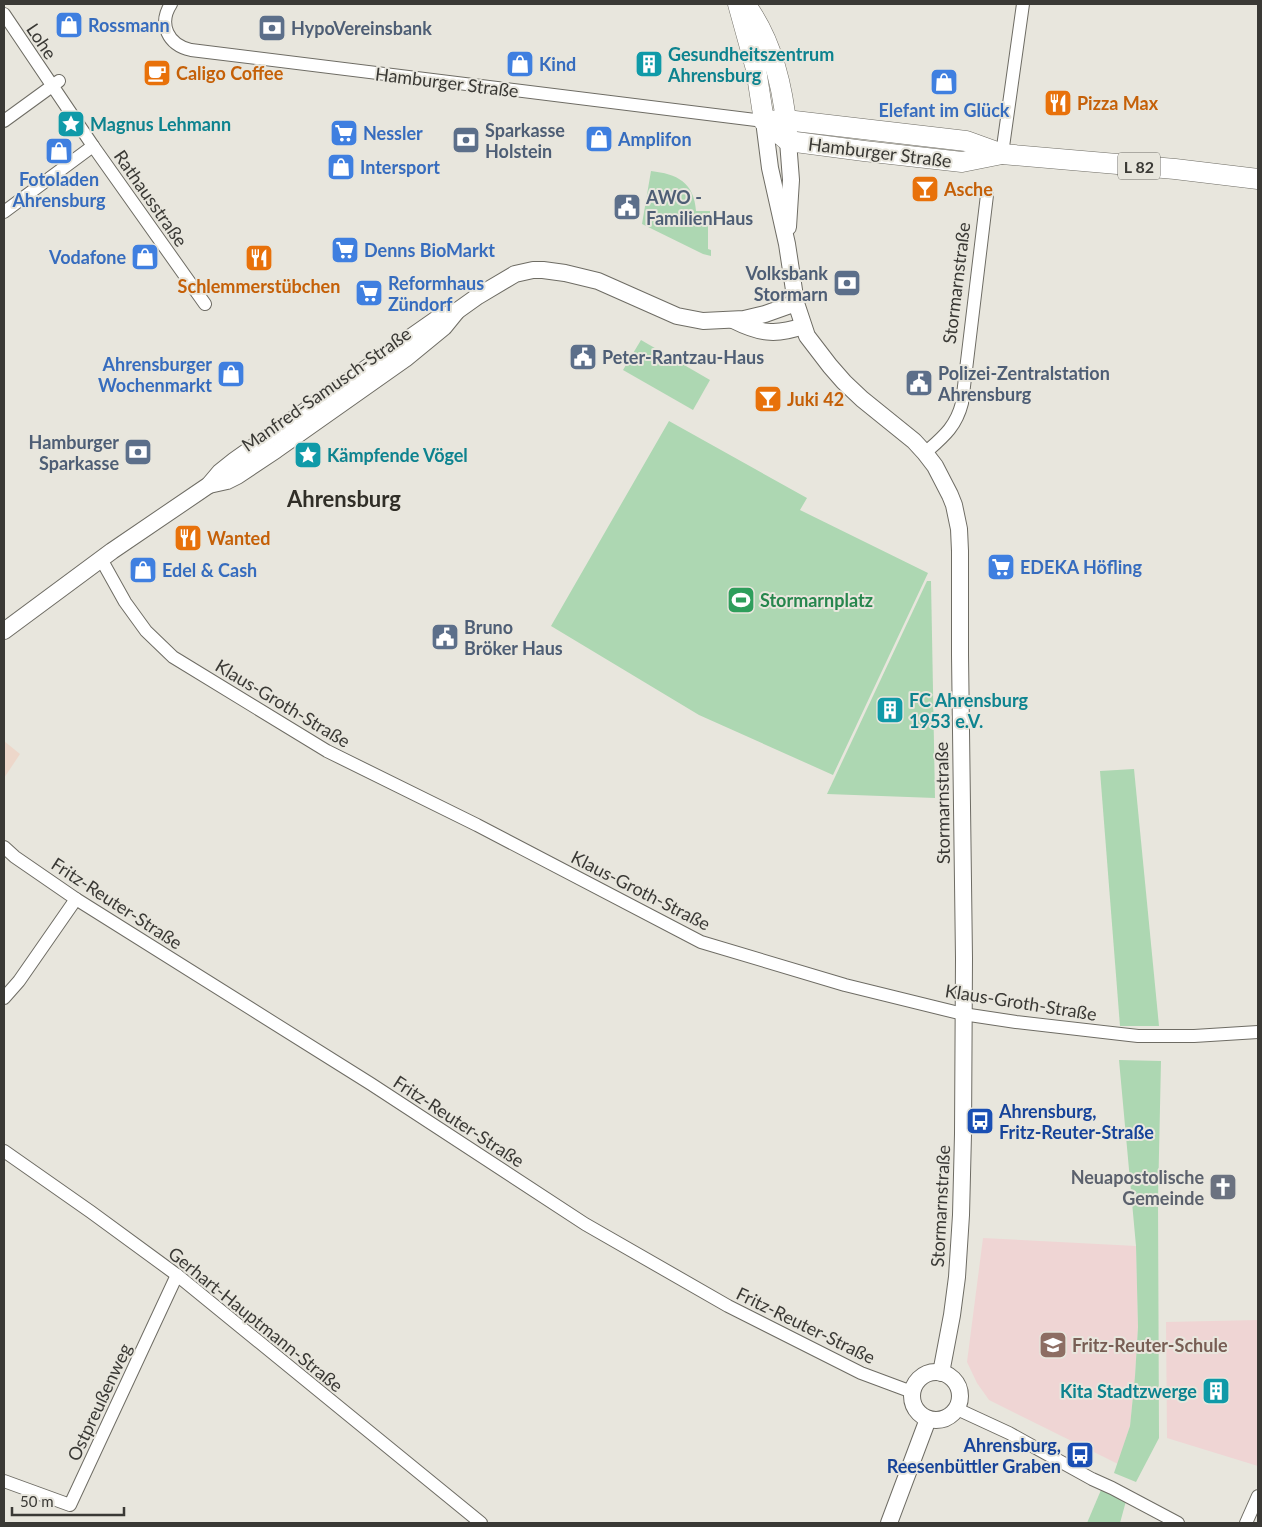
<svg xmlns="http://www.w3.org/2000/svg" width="1262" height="1527" font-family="Lato,sans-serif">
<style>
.commercial{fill:#edd7ca}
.education{fill:#efd5d4}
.park{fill:#add7b2}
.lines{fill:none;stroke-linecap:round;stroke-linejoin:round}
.minor-casing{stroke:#6e6c64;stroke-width:14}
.tertiary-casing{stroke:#6e6c64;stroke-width:18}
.primary-casing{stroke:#6e6c64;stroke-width:21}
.minor{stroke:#fff;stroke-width:12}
.tertiary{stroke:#fff;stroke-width:16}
.primary{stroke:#fff;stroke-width:20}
.labels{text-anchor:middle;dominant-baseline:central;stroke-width:4;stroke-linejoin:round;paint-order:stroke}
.shield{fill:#e8e6dd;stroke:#6e6d67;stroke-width:1}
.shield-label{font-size:16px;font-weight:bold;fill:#3a3935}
.shop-label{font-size:18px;font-weight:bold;fill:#366cbe;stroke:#e8e6dd;text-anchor:start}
.service-label{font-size:18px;font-weight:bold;fill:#4e5e75;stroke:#e8e6dd;text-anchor:start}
.street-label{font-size:18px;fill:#3a3935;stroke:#e8e6dd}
.culture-label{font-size:18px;font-weight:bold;fill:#0d838f;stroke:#e8e6dd;text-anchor:start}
.food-label{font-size:18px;font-weight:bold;fill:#c56008;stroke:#e8e6dd;text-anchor:start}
.leisure-label{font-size:18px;font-weight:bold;fill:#27864d;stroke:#e8e6dd;text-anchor:start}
.transit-label{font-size:18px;font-weight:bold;fill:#164399;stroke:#e8e6dd;text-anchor:start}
.worship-label{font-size:18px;font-weight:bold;fill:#5b616d;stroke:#e8e6dd;text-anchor:end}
.education-label{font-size:18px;font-weight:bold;fill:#785e54;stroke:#e8e6dd;text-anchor:start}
.district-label{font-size:22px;font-weight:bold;fill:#302e27;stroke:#e8e6dd}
</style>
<rect width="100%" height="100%" fill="#e8e6dd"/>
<path class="commercial" d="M4,741l16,13 -16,24z"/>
<g class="education">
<path d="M983,1238l153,8 2,81 -3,49 -5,50 -12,38 -129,-64 -12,-17 -10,-21z"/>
<path d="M1258,1320v146l-91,-28 -1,-116z"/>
</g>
<g class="park">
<path d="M651,171c26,3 43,11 45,40h14v7h-2v31l3,1v6l-8,-2 -61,-30z"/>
<path d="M641,340l69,40 -17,30 -70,-40z"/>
<path d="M669,421l138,77 -7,12 128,63 -95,202 -134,-60 -148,-89z"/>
<path d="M927,581h4l4,217 -108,-4z"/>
<path d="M1134,769l25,257h-39l-20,-255z"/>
<path d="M1119,1060l42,1 -3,138 1,239 -23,44 -22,-9 16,-47 5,-50 3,-49 -2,-81z"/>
<path d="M1101,1490l25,11 -6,22h-33z"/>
</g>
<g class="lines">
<defs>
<g id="minor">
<path d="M171,4c-13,20 -3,41 20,46l573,71"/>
<path d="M4,14l89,132 112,158"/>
<path d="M4,121l55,-40"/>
<path d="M1002,154l21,-150"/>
<path d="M4,212l89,-66"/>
<path d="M925,453c18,-16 31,-26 37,-50l25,-208"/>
<path d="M101,559l24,43 21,29 27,26 154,94 150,74 224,117 144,43 118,29 53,8 122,14h56l64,-4"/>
<path d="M4,847l11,10 61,42 295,185 214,140 143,82 133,67 51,19"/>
<path d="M4,998l15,-17 57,-82"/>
<path d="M4,1151l87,61 86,63 304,248"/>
<path d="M957,1409l52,24 83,46 20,9 66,35"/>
<path d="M4,1481l66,24 107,-230"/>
<path d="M1246,1523l12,-27"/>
</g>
<g id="tertiary">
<path d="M764,121l6,47 17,76 9,59 11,33 23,30 14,16 18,17 52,42 11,12 10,13 15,29 4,10 5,24 1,22v104l4,303 -1,176 -2,81 -4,62 -5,38 -11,58"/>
<path d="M788,141l3,39 -3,47"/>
<path d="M733,320c26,13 42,16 70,6"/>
<path d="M209,485l18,-4 10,-5 39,-26 129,-91 39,-32 13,-16 21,-15 37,-22 18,-4h10l22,3 33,8 79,35 26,5 41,-2 21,-5 31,-11"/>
<path d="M4,631l108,-80 97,-66 11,-13 15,-12 203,-142 19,-7"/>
<circle cx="936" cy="1396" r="24"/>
<path d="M889,1523l39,-104"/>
</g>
<g id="primary">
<path d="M738,4l18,65 8,52"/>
<path d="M745,4c27,36 38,83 42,127"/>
<path d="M764,121l22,-1 180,21 36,13 173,15 83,10"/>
<path d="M764,121l24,20 76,10 98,11 40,-8"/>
</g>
</defs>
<use href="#minor" class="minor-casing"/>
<use href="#tertiary" class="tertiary-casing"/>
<use href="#primary" class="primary-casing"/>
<use href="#minor" class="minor"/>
<use href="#tertiary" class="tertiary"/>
<use href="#primary" class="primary"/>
</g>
<defs>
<symbol id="shop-square" viewBox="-11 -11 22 22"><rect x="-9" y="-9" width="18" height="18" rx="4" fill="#3f7fe0" stroke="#e8e6dd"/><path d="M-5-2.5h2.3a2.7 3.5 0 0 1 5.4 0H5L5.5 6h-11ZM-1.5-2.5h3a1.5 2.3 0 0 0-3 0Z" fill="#fff"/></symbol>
<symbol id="bank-square" viewBox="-11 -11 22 22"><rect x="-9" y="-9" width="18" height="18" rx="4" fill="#5c6f8a" stroke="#e8e6dd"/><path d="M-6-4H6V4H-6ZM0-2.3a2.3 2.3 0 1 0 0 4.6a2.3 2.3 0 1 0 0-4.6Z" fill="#fff"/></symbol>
<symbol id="building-square" viewBox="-11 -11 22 22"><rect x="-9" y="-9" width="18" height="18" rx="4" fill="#0f9aa8" stroke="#e8e6dd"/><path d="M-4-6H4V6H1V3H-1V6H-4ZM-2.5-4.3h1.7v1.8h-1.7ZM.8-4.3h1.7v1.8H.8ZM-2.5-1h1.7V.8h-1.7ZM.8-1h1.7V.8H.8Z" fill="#fff"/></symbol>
<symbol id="cafe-square" viewBox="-11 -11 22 22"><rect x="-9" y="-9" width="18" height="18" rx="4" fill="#e8710a" stroke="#e8e6dd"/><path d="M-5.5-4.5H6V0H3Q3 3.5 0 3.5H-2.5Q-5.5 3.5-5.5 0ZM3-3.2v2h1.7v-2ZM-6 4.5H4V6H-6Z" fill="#fff"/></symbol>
<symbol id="restaurant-square" viewBox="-11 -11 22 22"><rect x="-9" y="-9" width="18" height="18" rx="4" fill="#e8710a" stroke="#e8e6dd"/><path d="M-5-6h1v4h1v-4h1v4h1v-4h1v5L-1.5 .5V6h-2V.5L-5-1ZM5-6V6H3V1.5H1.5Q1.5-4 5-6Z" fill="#fff"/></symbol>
<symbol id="sight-square" viewBox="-11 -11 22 22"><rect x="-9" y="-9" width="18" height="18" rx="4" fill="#0f9aa8" stroke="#e8e6dd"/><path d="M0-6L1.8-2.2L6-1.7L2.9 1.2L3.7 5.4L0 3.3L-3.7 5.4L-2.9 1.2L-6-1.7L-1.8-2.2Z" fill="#fff"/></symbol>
<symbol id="supermarket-square" viewBox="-11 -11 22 22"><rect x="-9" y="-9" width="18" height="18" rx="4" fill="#3f7fe0" stroke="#e8e6dd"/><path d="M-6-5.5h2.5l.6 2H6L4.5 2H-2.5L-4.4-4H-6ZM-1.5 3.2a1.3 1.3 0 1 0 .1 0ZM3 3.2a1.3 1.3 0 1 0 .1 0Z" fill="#fff"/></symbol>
<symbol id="bar-square" viewBox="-11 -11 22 22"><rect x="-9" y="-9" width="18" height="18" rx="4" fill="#e8710a" stroke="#e8e6dd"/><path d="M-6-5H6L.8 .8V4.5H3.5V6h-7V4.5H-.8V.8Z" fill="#fff"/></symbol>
<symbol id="civic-square" viewBox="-11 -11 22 22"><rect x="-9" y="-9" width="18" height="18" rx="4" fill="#5c6f8a" stroke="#e8e6dd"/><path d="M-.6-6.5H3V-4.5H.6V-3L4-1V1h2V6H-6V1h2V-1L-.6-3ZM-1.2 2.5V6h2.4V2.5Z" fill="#fff"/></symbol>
<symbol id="stadium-square" viewBox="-11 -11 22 22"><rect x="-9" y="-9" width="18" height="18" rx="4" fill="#2e9e5b" stroke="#e8e6dd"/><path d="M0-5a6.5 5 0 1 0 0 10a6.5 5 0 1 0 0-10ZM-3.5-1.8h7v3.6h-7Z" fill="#fff"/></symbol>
<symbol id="bus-square" viewBox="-11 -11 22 22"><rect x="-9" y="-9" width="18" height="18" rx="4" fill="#1a4fb4" stroke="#e8e6dd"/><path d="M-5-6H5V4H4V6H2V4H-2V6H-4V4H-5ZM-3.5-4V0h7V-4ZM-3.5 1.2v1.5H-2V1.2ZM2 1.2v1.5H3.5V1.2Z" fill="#fff"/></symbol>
<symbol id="church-square" viewBox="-11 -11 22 22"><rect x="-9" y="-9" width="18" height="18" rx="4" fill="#6b7280" stroke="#e8e6dd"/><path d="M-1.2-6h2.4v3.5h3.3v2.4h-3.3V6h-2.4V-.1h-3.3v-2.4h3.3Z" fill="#fff"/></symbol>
<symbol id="school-square" viewBox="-11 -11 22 22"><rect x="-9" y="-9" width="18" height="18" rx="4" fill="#8d6e63" stroke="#e8e6dd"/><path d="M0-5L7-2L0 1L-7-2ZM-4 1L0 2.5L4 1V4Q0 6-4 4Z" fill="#fff"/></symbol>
</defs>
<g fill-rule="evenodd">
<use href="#shop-square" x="53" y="9" width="32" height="32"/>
<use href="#bank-square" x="256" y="12" width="32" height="32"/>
<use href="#shop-square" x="504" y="48" width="32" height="32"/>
<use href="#building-square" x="633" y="48" width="32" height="32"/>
<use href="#cafe-square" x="141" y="57" width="32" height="32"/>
<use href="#shop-square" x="928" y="66" width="32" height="32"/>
<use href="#restaurant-square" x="1042" y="87" width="32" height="32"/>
<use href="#sight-square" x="55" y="108" width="32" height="32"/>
<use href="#supermarket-square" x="328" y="117" width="32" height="32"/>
<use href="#shop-square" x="583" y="123" width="32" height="32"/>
<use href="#bank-square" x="450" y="124" width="32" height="32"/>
<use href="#shop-square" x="43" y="135" width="32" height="32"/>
<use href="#shop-square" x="325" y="151" width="32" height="32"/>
<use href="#bar-square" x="909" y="173" width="32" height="32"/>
<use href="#civic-square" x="611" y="191" width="32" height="32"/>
<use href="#supermarket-square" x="329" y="234" width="32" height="32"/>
<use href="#shop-square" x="129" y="241" width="32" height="32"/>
<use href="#restaurant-square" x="243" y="242" width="32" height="32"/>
<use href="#bank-square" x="831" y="267" width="32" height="32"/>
<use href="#supermarket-square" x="353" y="277" width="32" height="32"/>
<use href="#civic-square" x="567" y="341" width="32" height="32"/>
<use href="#shop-square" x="215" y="358" width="32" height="32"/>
<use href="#civic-square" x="903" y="367" width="32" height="32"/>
<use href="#bar-square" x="752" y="383" width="32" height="32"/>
<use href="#bank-square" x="122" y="436" width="32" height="32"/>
<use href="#sight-square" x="292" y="439" width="32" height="32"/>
<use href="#restaurant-square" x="172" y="522" width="32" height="32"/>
<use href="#supermarket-square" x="985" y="551" width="32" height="32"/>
<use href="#shop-square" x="127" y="554" width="32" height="32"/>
<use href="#stadium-square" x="725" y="584" width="32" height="32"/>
<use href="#civic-square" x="429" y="621" width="32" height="32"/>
<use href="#building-square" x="874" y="694" width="32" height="32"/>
<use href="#bus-square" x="964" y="1105" width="32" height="32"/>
<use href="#church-square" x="1207" y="1171" width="32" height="32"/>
<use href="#school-square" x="1037" y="1329" width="32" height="32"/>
<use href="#building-square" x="1200" y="1375" width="32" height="32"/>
<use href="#bus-square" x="1064" y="1439" width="32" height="32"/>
</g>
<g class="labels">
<rect class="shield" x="1118" y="152.5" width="42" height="27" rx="4"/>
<g class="shield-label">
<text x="1139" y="166">L 82</text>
</g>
<g class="shop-label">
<text x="88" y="25">Rossmann</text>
<text x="539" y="64">Kind</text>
<text x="944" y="110" text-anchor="middle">Elefant im Glück</text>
<text x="363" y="133">Nessler</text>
<text x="618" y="139">Amplifon</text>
<text x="360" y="167">Intersport</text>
<text x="59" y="179" text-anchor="middle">Fotoladen<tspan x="59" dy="21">Ahrensburg</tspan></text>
<text x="364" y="250">Denns BioMarkt</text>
<text x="126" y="257" text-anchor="end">Vodafone</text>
<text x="388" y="283">Reformhaus<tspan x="388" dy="21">Zündorf</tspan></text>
<text x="212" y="364" text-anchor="end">Ahrensburger<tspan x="212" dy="21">Wochenmarkt</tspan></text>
<text x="1020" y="567">EDEKA Höfling</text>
<text x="162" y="570">Edel &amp; Cash</text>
</g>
<g class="service-label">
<text x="291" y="28">HypoVereinsbank</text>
<text x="485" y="130">Sparkasse<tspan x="485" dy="21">Holstein</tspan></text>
<text x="646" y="197">AWO -<tspan x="646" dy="21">FamilienHaus</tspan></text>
<text x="828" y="273" text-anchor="end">Volksbank<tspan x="828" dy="21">Stormarn</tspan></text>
<text x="602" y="357">Peter-Rantzau-Haus</text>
<text x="938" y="373">Polizei-Zentralstation<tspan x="938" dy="21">Ahrensburg</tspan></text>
<text x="119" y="442" text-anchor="end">Hamburger<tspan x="119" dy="21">Sparkasse</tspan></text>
<text x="464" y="627">Bruno<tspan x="464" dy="21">Bröker Haus</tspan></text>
</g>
<g class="street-label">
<text transform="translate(42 41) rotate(56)">Lohe</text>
<text transform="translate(447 82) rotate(7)">Hamburger Straße</text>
<text transform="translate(880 152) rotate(7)">Hamburger Straße</text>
<text transform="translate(151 198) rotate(55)">Rathausstraße</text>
<text transform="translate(956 283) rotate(-83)">Stormarnstraße</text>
<text transform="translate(326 389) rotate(-35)">Manfred-Samusch-Straße</text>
<text transform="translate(283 703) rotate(31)">Klaus-Groth-Straße</text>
<text transform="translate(942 803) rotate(-91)">Stormarnstraße</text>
<text transform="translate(641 890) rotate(27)">Klaus-Groth-Straße</text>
<text transform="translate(117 903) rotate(33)">Fritz-Reuter-Straße</text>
<text transform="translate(1021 1002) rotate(9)">Klaus-Groth-Straße</text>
<text transform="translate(459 1121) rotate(33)">Fritz-Reuter-Straße</text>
<text transform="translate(940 1206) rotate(-87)">Stormarnstraße</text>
<text transform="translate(256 1319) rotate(39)">Gerhart-Hauptmann-Straße</text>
<text transform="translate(806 1325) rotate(26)">Fritz-Reuter-Straße</text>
<text transform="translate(99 1402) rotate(-65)">Ostpreußenweg</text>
</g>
<g class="culture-label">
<text x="668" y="54">Gesundheitszentrum<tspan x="668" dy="21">Ahrensburg</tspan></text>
<text x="90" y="124">Magnus Lehmann</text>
<text x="327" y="455">Kämpfende Vögel</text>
<text x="909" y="700">FC Ahrensburg<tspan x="909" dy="21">1953 e.V.</tspan></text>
<text x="1197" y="1391" text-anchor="end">Kita Stadtzwerge</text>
</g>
<g class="food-label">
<text x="176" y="73">Caligo Coffee</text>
<text x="1077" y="103">Pizza Max</text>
<text x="944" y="189">Asche</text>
<text x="259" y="286" text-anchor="middle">Schlemmerstübchen</text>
<text x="787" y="399">Juki 42</text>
<text x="207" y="538">Wanted</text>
</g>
<g class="leisure-label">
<text x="760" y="600">Stormarnplatz</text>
</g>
<g class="transit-label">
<text x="999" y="1111">Ahrensburg,<tspan x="999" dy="21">Fritz-Reuter-Straße</tspan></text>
<text x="1061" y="1445" text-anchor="end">Ahrensburg,<tspan x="1061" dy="21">Reesenbüttler Graben</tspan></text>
</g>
<g class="worship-label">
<text x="1204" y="1177">Neuapostolische<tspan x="1204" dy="21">Gemeinde</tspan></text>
</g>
<g class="education-label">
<text x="1072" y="1345">Fritz-Reuter-Schule</text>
</g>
<g class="district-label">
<text x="344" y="498">Ahrensburg</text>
</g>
</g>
<rect width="1262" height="1527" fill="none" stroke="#3a3935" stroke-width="10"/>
<path d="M12 1507v8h112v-8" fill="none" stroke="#3a3935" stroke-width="2.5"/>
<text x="20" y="1507" font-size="15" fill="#3a3935" stroke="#e8e6dd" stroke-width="4" paint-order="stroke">50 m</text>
</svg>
